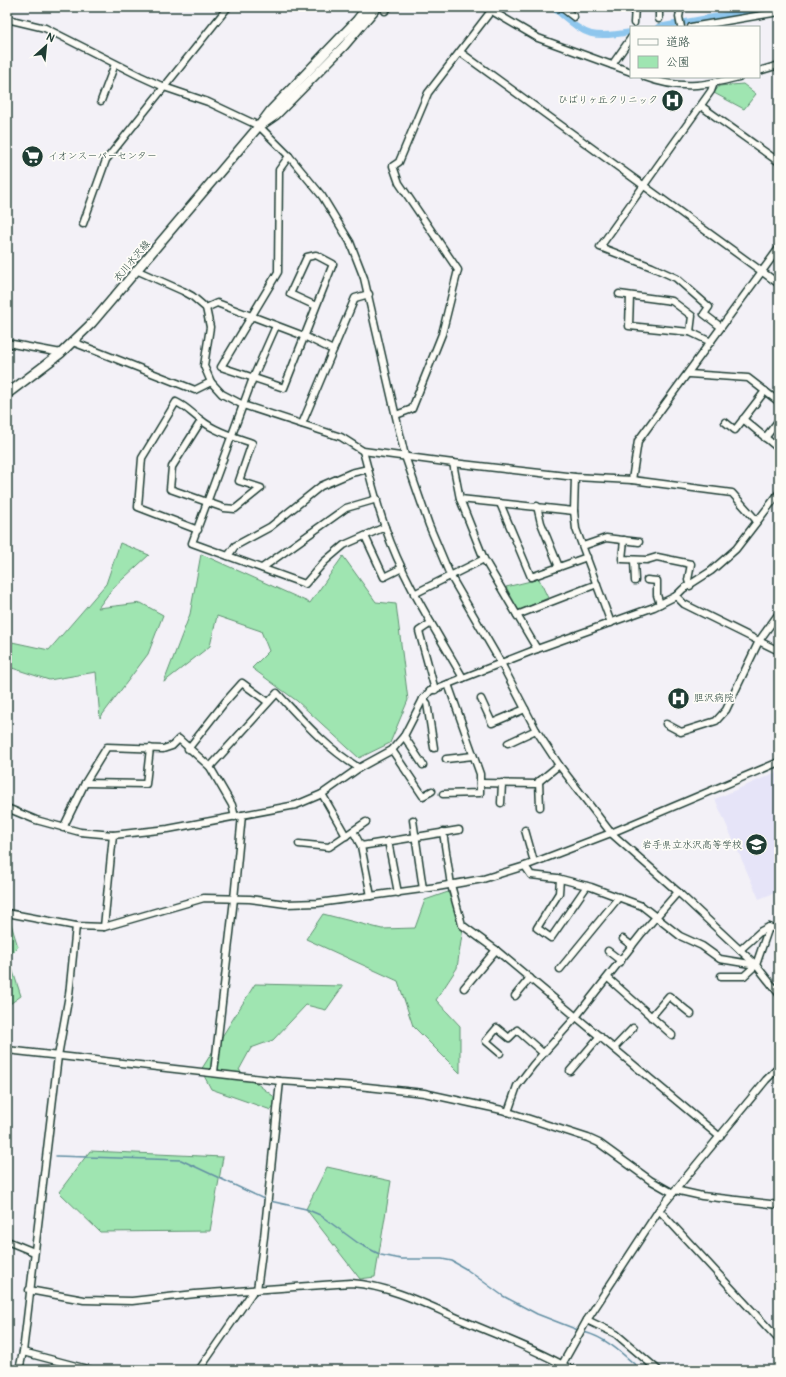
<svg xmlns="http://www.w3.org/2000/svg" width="786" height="1377" font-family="Pangolin,'Klee One',sans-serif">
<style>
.built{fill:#e6e4f8}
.green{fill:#9fe5b1;stroke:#5f9172}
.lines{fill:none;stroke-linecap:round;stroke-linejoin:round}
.stream{stroke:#628fa3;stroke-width:1.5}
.canal{stroke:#8ec6ed;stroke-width:6}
.minor-casing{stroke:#1f3d34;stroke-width:9}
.major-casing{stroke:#1f3d34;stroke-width:11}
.minor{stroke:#fdfcf7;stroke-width:6}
.major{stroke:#fdfcf7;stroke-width:8}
.labels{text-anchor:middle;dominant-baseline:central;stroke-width:3.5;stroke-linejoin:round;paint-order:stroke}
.poi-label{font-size:10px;fill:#1f3d34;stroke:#fdfcf7;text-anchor:end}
.street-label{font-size:10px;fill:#1f3d34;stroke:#fdfcf7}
</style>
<rect width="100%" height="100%" fill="#f3f1f7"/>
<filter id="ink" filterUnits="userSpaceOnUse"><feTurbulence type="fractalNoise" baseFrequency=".025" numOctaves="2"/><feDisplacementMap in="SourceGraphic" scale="8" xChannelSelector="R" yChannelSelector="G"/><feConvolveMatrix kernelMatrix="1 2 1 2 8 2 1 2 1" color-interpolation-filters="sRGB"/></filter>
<g filter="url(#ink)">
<path class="built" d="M779,771v120l-20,8 -44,-100z"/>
<g class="green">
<path d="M743,84l13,10 -12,15 -30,-16 5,-7z"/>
<path d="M120,543l29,12 -37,34 -14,19 43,-5 22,12 -15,39 -48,64 -4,-46 -47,8 -40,-13 3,-25 37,8 57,-66z"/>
<path d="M201,554l109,49 33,-47 33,46 20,2 12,96 -18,43 -31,15 -62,-57 -45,-33 17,-17 -8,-20 -44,-15 -7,30 -46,36 26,-68z"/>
<path d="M539,579l9,19 -28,12 -2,-1 -12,-22z"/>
<path d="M448,892l15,36 -6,40 -21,32 24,26v47l-47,-47 -15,-45 -92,-42 17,-25 59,15 33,-1 10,-28z"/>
<path d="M7,923l4,1 7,23 -10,9 13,40 -14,10z"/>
<path d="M255,984l88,2 -17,24 -20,-5 -33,35 -22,8 -12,22 38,29 -6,11 -60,-21 -10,-19z"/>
<path d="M90,1151l133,6 -13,74 -110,1 -41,-40z"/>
<path d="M327,1167l64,14 -16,96 -15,2 -54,-70z"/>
</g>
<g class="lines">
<g class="stream">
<path d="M56,1156l125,4 85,40"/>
<path d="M270,1201l36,8 14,6 38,28 23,12 20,4h41l10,2 14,8 37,27 34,18 41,16"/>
<path d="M584,1332c23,6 39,22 57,38"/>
</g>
<g class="canal">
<path d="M552,7c34,27 34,33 79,25"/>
<path d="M658,27l111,-20"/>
</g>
<defs>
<g id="minor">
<path d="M485,7l53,31 93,34"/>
<path d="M561,7l13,10"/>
<path d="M681,7l-2,10 2,10"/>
<path d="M385,11l4,-4"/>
<path d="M7,19l38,9 95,48 24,11 44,15 51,24 30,30 33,40 28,46 14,36 41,178 24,69 21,50 51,88 35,67 23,35 52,68 67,59 78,73 23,29"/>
<path d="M659,19v-12"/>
<path d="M634,23l1,-16"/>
<path d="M691,27l88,-15"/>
<path d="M460,52l319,232"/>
<path d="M612,65l19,-27"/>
<path d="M759,71l20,-6"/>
<path d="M645,77c35,13 59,9 94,0"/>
<path d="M714,83l-3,8 -111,156 52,20 24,11 33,29 -5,7 17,13"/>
<path d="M101,101l14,-37"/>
<path d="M701,106l78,56"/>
<path d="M289,156l-10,14 -1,102 -57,95 63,21 49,-124 -17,-9 -9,2 -17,37 26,12"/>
<path d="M83,224l23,-64 122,-153"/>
<path d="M136,270l47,21 9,5 14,12 4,19 -6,39 7,16 11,12 21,11 98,32 22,14 90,12 122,14 57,3 100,13 25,28"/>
<path d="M619,294l53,7 20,15 -2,16"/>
<path d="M630,296l-1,30 61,6 21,10"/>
<path d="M206,308l11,-5 87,33 29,14"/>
<path d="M276,326l-23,52 -61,165 113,41 19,-22 20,-17 41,-18"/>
<path d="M73,342l122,48 16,-8"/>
<path d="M7,343l54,10"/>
<path d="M689,374l59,4 31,24"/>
<path d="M396,415l16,-6 30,-75 16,-64 -59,-87 -6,-17 6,-4 29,-69 63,-82"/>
<path d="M743,419l36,30"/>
<path d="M725,422l10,8 30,-39"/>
<path d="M302,424l53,-126 14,-4"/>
<path d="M765,438l14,-18"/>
<path d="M363,451c7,25 13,51 22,76 18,53 50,102 78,151"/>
<path d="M453,463l7,36 24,60 53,90"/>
<path d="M575,477l-1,34 2,18 35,94"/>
<path d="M632,480l6,-39 141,-193"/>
<path d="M460,499l114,12"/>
<path d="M500,503l31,74 56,-20"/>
<path d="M537,506l4,17 18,44"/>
<path d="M198,530l-60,-23 4,-49 34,-56c11,5 16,12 25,18 13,11 34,17 51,23l-13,38 22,7 -26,21 -11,-1 -54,-19 2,-22 29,-46"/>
<path d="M365,536l19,41 18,-9"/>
<path d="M624,540l-2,19 25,1 10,-3 34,7 -3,16 2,6"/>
<path d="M583,546l23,-8 33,4"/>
<path d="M228,556l7,-10 35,-19 51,-41 30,-13 17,-4"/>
<path d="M634,560l1,21"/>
<path d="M262,568l84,-60 31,-9"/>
<path d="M647,580l10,1v14l3,9"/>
<path d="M414,594l70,-35"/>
<path d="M676,596l8,8 95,47"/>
<path d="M517,615l80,-31"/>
<path d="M431,623l-12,8 16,59"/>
<path d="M423,699l4,4 7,45"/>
<path d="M481,699l11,24 33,-14"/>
<path d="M666,724l15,8 35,-11 10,-11 33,-69 20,-28"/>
<path d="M404,736l19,29"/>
<path d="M508,743l28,-13"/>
<path d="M188,749l37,-47 17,-19 26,19"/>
<path d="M392,750l31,46 9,-5"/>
<path d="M446,759l27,-3"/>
<path d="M210,767l67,-74c28,30 47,53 82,75"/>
<path d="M539,781l1,26"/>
<path d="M85,783l61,1 4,-36"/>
<path d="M480,783l56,1 23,-19"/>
<path d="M322,794l24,42"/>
<path d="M443,794l37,-1v-19l-32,-90"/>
<path d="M501,803l1,-20"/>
<path d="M7,808l29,12 44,12 33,3 55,-6 128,-24 26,-11 37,-26 33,-18 12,-14 19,-37 7,-8 107,-42 117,-42 22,-11 7,-7 28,-18 25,-22 43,-56"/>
<path d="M413,820l10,69"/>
<path d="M63,828l22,-45 22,-36 56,2 9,-3 7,-7 31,28 22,38 3,12"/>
<path d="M525,830l9,32"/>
<path d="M353,831l8,15 98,-16"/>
<path d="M443,832l8,53 10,36 1,4 34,25 224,187"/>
<path d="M388,841l10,52"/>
<path d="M299,844l30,3 37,-25"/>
<path d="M361,846l10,50"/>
<path d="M525,866l6,9 26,3 34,9 51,19 38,30 22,10 18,13 36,6"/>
<path d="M560,879l-1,14 -22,35 14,10 36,-52"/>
<path d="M7,913l69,13 28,1 100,-29 46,1 36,5 32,-1 119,-16 46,-8 42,-13 86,-33 168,-71"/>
<path d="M104,927l9,-92"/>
<path d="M623,939l9,7"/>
<path d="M740,950l21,-19 8,-4 10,3"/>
<path d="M608,951l13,10"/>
<path d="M560,969l59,-72"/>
<path d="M721,976h23l12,-11 13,-38"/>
<path d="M608,978l64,57"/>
<path d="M464,988l32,-38"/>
<path d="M515,996l15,-18"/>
<path d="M651,1017l18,-21 22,18"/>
<path d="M614,1048l19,-20"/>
<path d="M7,1050l273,31 78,5 66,7 78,17 86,28 11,5 51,37 23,13"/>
<path d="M500,1053l-14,-12 11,-13 12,10 8,-8 26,23"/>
<path d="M570,1071l30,-35"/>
<path d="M214,1072l20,-173 8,-84"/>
<path d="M508,1112l9,-26 16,-21 43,-48 66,-84 36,-41"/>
<path d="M675,1190l27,6 77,9"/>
<path d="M659,1210l120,130"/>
<path d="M7,1241l27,11"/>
<path d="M29,1290l55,10 48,1 63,-7 156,-11c42,3 80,24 118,40 35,15 71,28 103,47"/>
<path d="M257,1290l7,-53 16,-156"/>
<path d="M587,1320l29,14 42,36"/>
<path d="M23,1352l68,18"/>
<path d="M19,1370l4,-18 35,-296 11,-61 7,-69"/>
<path d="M199,1370l55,-80"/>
<path d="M559,1370l28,-50 72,-110 107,-130 13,-13"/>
</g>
<g id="major">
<path d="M263,124l13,-9 68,-69 33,-39"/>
<path d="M7,394l54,-41 31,-30 167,-197 12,-16 86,-90 10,-13"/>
</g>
</defs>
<use href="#minor" class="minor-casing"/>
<use href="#major" class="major-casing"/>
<use href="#minor" class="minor"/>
<use href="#major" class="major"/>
</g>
</g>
<defs>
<symbol id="hospital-disc" viewBox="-11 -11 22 22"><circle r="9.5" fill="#1f3d34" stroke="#fdfcf7"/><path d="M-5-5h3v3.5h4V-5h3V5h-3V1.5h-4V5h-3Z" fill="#fff"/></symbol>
<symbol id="supermarket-disc" viewBox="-11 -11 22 22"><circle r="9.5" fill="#1f3d34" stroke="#fdfcf7"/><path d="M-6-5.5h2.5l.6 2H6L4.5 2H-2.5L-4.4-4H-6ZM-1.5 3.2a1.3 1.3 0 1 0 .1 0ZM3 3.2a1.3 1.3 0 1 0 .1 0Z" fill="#fff"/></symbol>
<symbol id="school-disc" viewBox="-11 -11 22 22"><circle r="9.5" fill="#1f3d34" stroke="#fdfcf7"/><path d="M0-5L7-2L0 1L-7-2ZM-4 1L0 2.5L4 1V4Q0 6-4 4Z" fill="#fff"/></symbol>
</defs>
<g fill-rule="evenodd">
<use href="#hospital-disc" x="660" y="88" width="25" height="25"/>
<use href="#supermarket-disc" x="20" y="144" width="25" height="25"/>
<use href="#hospital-disc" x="666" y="686" width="25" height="25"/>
<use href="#school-disc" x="744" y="832" width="25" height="25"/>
</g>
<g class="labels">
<g class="poi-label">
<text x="658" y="100">ひばりヶ丘クリニック</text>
<text x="48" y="156" text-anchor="start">イオンスーパーセンター</text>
<text x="694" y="698" text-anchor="start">胆沢病院</text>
<text x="742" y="845">岩手県立水沢高等学校</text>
</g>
<g class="street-label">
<text transform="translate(132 261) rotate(-50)">衣川水沢線</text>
</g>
</g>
<rect width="786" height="1377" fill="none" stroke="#fdfcf7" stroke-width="24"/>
<rect x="12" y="12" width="762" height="1353" fill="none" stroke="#1f3d34" stroke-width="1.5" filter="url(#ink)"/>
<rect x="630" y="26" width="130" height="52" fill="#fdfcf7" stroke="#a4b0a9"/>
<rect x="638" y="39" width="20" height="6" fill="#fdfcf7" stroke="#a4b0a9"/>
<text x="666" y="46" font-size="12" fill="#1f3d34">道路</text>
<rect x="638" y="56" width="20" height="12" fill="#9fe5b1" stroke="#a4b0a9"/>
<text x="666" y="66" font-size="12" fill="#1f3d34">公園</text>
<g transform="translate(46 46) rotate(27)" stroke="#fdfcf7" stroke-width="3" paint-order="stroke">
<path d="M0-3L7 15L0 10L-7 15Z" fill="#1f3d34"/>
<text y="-6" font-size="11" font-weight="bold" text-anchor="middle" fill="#1f3d34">N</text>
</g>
</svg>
